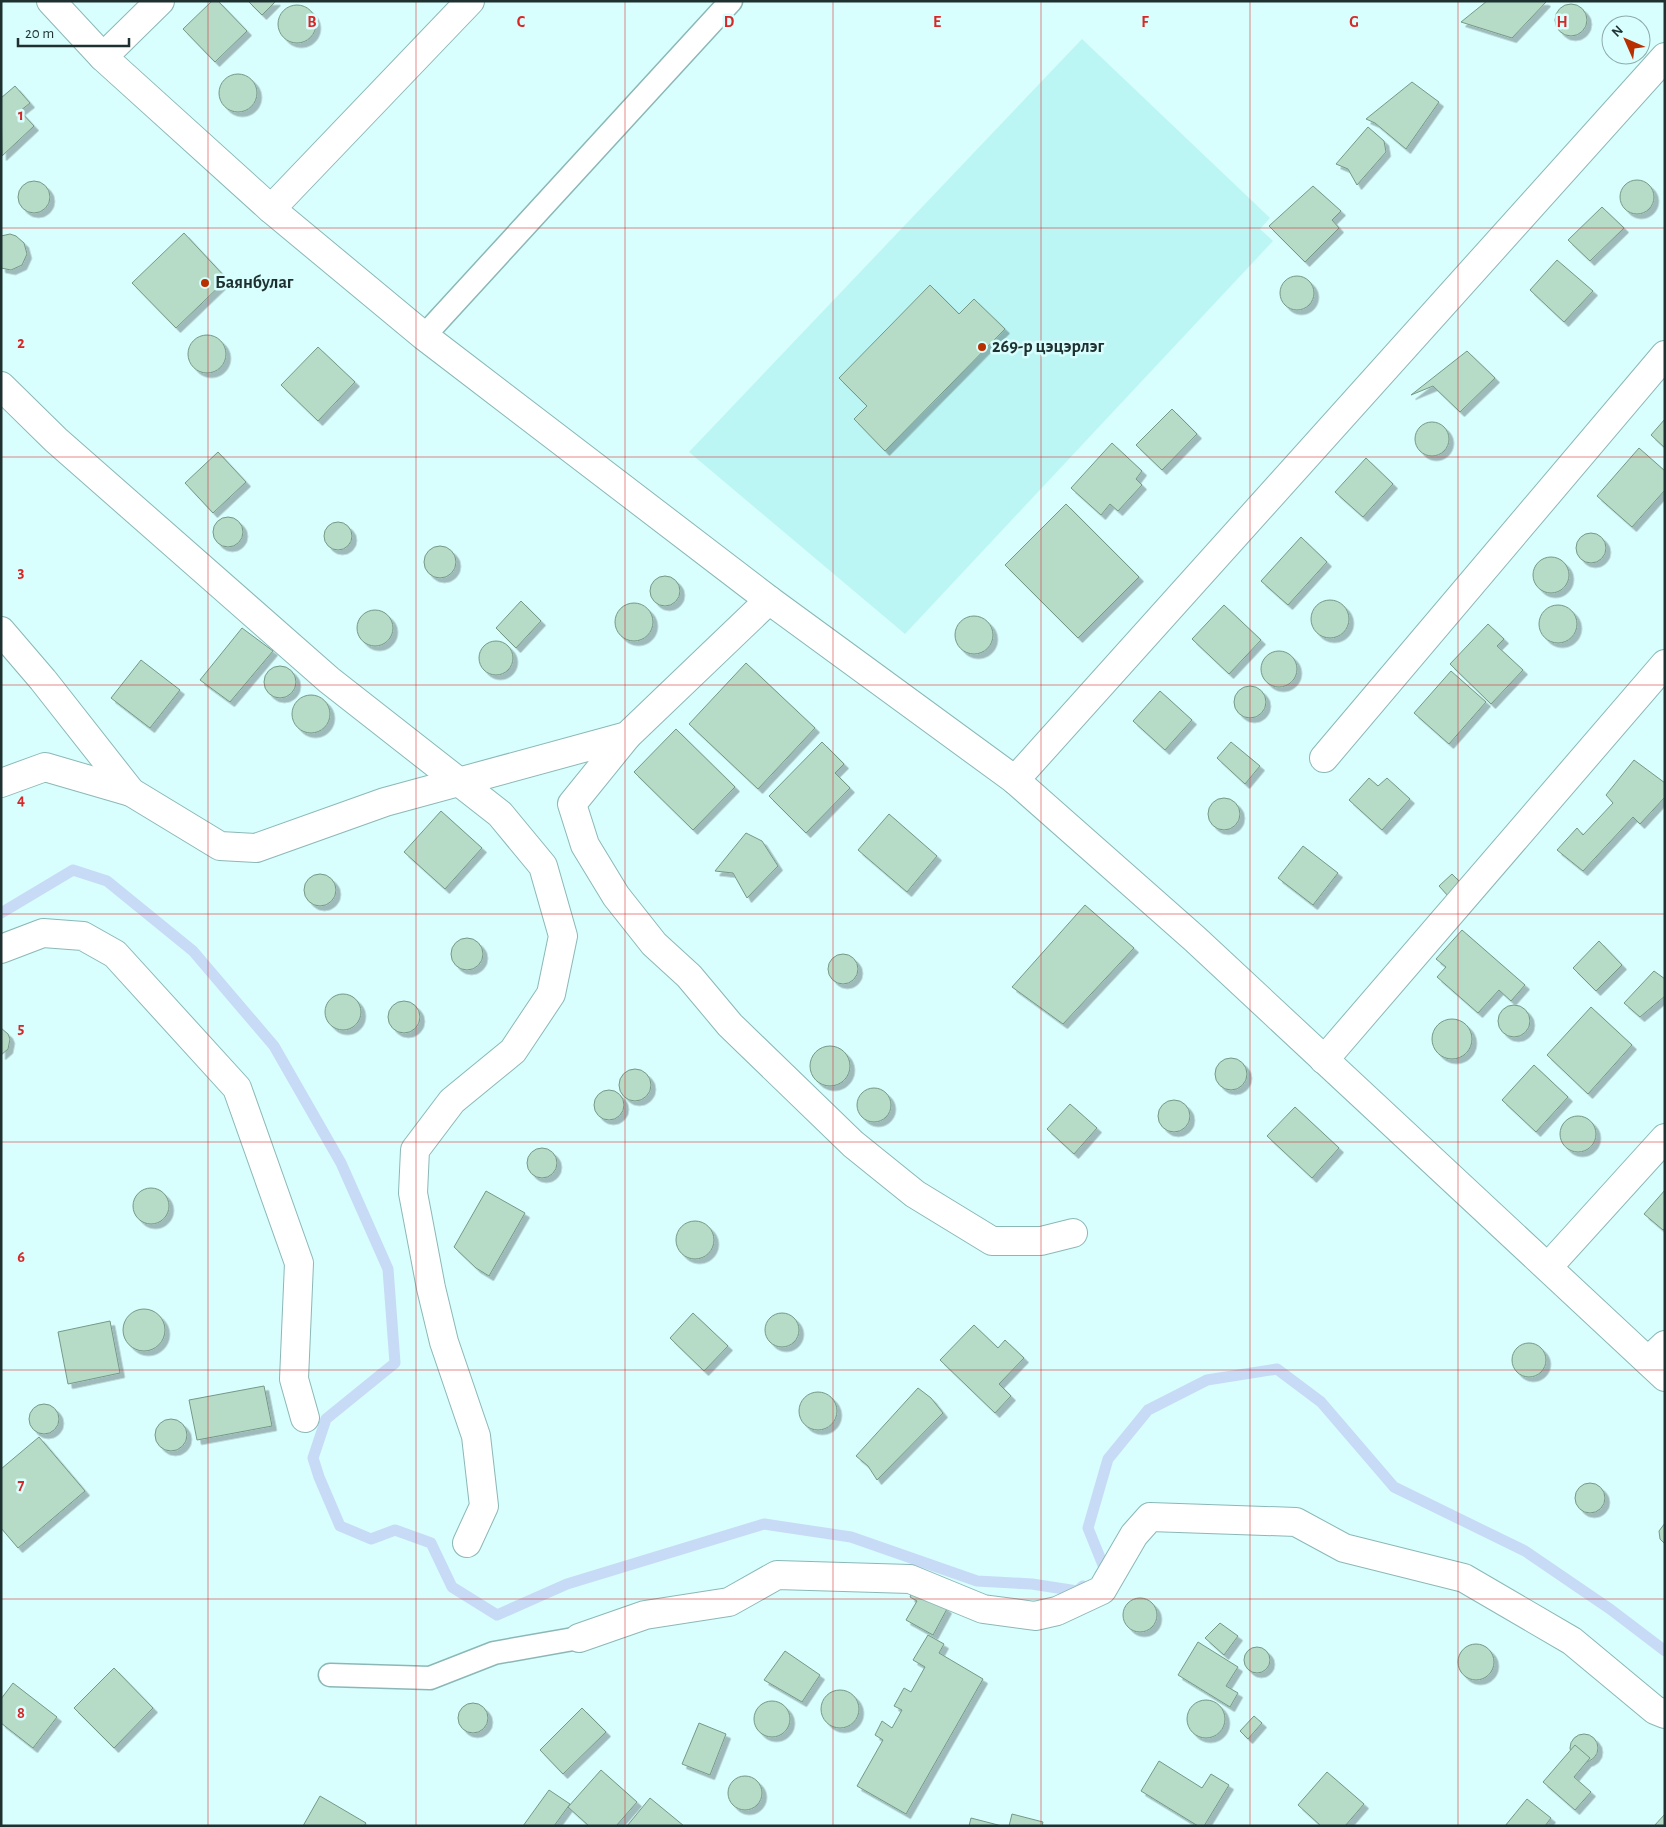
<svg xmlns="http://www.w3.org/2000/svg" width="1666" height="1827" font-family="'Alegreya Sans',sans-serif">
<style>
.built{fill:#bcf6f4}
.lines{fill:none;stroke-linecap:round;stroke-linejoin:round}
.stream{stroke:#c7daf6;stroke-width:11}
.building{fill:#b6dcc8;stroke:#759987;filter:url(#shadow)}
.service-casing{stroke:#8bb8b7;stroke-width:25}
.minor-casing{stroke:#8bb8b7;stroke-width:30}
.tertiary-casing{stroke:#8bb8b7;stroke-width:30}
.service{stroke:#fff;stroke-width:22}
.minor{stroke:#fff;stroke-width:28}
.tertiary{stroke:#fff;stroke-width:28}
.grid{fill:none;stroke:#d62828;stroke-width:1;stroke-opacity:0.55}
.poi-dot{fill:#b82f00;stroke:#d8fefd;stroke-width:2}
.labels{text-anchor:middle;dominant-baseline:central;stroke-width:5;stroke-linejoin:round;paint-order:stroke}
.poi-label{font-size:18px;font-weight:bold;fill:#1e3130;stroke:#d8fefd;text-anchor:start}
.grid-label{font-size:16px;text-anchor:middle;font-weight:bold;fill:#d62828;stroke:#d8fefd;stroke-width:5;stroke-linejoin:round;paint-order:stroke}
</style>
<defs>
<filter id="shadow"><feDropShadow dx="4.5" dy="4.5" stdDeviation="0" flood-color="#0004"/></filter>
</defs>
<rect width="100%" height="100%" fill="#d8fefd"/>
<path class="built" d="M1082,39l188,179 -10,11 13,12 -368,393 -216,-182z"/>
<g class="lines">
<g class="stream">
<path d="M1,913l72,-43 34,11 86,70 81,95 67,117 47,106 7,94 -69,56 -13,39 6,19 21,49 31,13 24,-9 36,13 21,44 45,28 70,-31 197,-60 87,13 126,44 55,3 45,7 6,-5"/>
<path d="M1100,1574l5,-4 -17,-42 20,-69 40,-49 59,-30 70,-11 44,33 73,85 131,64 85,58 55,42"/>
</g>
</g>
<g class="building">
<path d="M212,1h6l29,30 -32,31 -32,-33z"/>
<path d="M248,1h28l-14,14z"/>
<path d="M1487,1h57l2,1 -34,36 -51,-16z"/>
<circle cx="1571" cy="20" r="16"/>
<circle cx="297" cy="24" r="19"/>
<circle cx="238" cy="93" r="19"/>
<path d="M1412,82l27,20 -33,47 -31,-26 -9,-4z"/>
<path d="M15,86l15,17 -10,8 14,15 -32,30 -1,-58z"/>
<path d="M1368,127l16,14 2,11 -29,33 -9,-16 -12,-5z"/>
<circle cx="1637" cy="197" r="17"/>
<circle cx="34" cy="197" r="16"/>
<path d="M1313,186l28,25 -9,9 7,8 -34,34 -36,-36z"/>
<path d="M1602,207l22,21 -34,33 -22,-21z"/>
<path d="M184,233l43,46 -51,49 -44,-45z"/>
<path d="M10,234l6,2 8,7 3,11 -5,11 -11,5 -10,-2v-32z"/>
<path d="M1557,260l36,31 -29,31 -34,-32z"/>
<circle cx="1297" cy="293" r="17"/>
<path d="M930,285l29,29 15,-15 31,30 -120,122 -31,-32 13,-13 -28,-28z"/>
<circle cx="207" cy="354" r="19"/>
<path d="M318,347l37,35 -37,39 -37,-36z"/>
<path d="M1467,351l28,27 -35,34 -27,-26 -22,9z"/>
<path d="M1172,409l25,25 -35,36 -26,-25z"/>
<path d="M1665,419v29l-14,-13z"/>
<circle cx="1432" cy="439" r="17"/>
<path d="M1112,443l30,28 -6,8 6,6 -24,26 -8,-7 -9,11 -30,-27z"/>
<path d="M1639,448l26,23v19l-33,37 -35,-31z"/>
<path d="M218,452l28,30 -33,31 -28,-30z"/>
<path d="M1366,458l27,26 -30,33 -28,-25z"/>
<path d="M1066,504l73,73 -61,61 -73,-73z"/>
<circle cx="228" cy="532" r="15"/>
<circle cx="338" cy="536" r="14"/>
<circle cx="1591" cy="548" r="15"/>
<path d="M1301,537l26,25 -39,43 -27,-24z"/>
<circle cx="440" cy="562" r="16"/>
<circle cx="1551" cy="575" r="18"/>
<circle cx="665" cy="591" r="15"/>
<circle cx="1330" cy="619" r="19"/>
<path d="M521,601l20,20 -25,27 -20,-20z"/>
<circle cx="634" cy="622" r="19"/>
<circle cx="1558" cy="624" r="19"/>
<path d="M1224,605l37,35 -32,34 -37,-35z"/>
<circle cx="375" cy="628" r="18"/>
<circle cx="974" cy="635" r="19"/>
<path d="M1488,624l16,15 -7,7 26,24 -32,34 -41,-40z"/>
<path d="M242,628l31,23 -43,51 -30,-22z"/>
<circle cx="496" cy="658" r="17"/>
<circle cx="1279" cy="669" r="18"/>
<path d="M141,660l39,30 -30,38 -39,-30z"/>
<path d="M746,663l69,65 -57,61 -69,-65z"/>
<circle cx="280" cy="682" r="16"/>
<path d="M1451,671l35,31 -37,42 -35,-31z"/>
<circle cx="1250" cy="702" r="16"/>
<path d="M1160,691l32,29 -27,30 -32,-29z"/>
<circle cx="311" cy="714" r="19"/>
<path d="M676,729l59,58 -42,43 -59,-58z"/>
<path d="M822,742l22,22 -9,9 15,15 -44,45 -37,-37z"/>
<path d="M1231,742l29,24 -15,18 -28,-26z"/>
<path d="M1634,760l31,23v14l-25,27 -7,-7 -50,54 -26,-21 20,-22 6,7 30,-32 -7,-8z"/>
<path d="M1369,778l9,8 9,-8 23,21 -28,31 -33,-30z"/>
<circle cx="1224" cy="814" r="16"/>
<path d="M441,811l41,37 -37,41 -41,-37z"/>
<path d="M889,814l48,42 -30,36 -49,-42z"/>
<path d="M746,833l16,8 16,25 -31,32 -14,-25 -18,-2z"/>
<path d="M1303,846l35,27 -25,32 -35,-27z"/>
<circle cx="320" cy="890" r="16"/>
<path d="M1452,874l10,10 -13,13 -10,-11z"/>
<path d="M1085,905l49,43 -71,76 -51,-37z"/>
<path d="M1462,930l63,55 -14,16 -12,-11 -21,23 -41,-36 9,-10 -10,-8z"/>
<circle cx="467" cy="954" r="16"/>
<path d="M1599,941l23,24 -26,26 -23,-23z"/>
<circle cx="843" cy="969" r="15"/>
<path d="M1654,971l11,8v17l-25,21 -16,-14z"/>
<circle cx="343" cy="1012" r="18"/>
<circle cx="404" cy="1017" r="16"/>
<circle cx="1514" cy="1021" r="16"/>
<path d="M1591,1007l41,38 -44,49 -41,-39z"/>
<circle cx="1452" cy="1039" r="20"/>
<path d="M1,1028l7,6 2,5 -2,10 -7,6z"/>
<circle cx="830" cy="1066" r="20"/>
<circle cx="1231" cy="1074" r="16"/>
<path d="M1534,1065l34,32 -32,35 -34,-32z"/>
<circle cx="635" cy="1085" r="16"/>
<circle cx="874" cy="1105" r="17"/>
<circle cx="609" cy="1105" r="15"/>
<circle cx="1174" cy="1116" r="16"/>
<path d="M1070,1104l27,24 -23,26 -27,-25z"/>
<path d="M1295,1107l44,41 -27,30 -45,-42z"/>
<circle cx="1578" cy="1134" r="18"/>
<circle cx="542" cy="1163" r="15"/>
<circle cx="151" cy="1206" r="18"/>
<path d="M1665,1190v38l-2,2 -19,-16z"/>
<path d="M486,1191l39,22 -36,63 -13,-8 -22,-21z"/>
<circle cx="695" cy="1240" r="19"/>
<circle cx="144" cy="1330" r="21"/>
<circle cx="782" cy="1330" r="17"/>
<path d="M693,1313l35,33 -24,25 -34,-33z"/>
<path d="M110,1321l10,52 -52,11 -10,-52z"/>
<path d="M974,1325l24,23 7,-8 19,18 -25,26 12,12 -16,17 -55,-53z"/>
<circle cx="1529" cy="1360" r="17"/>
<path d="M264,1386l8,40 -75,14 -8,-40z"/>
<path d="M918,1388l13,10 12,15 -66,67 -9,-14 -12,-10z"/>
<circle cx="818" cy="1411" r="19"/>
<circle cx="44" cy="1419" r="15"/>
<circle cx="171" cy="1435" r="16"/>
<path d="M39,1437l46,54 -67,57 -17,-20v-59z"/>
<circle cx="1590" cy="1498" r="15"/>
<path d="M1665,1523v21l-5,-5 -1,-8z"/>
<path d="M915,1586l32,23 -14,26 -27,-15 11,-19 -7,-4z"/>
<circle cx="1140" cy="1615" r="17"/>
<path d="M1220,1623l18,13 -14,19 -19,-17z"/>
<path d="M928,1635l16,9 -5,9 44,26 -77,135 -49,-28 26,-46 -8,-5 7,-14 10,7 10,-18 -8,-4 10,-18 7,4 14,-25 -12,-7z"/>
<path d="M1198,1642l40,25 -12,19 12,7 -8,14 -52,-32z"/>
<circle cx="1476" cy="1662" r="18"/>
<circle cx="1257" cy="1660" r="13"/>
<path d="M785,1651l35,24 -18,27 -38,-22z"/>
<path d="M114,1668l39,40 -39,40 -40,-40z"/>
<path d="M13,1683l44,34 -24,31 -32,-25v-24z"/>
<circle cx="840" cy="1709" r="19"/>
<circle cx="1206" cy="1719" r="19"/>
<circle cx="772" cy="1719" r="18"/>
<circle cx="473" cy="1718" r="15"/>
<path d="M582,1708l24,24 -43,42 -23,-24z"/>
<path d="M1254,1716l8,7 -14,16 -8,-8z"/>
<path d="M699,1723l27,11 -16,41 -28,-11z"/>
<circle cx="1584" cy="1748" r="14"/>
<path d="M1575,1745l15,13 -16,19 17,15 -16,18 -32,-28z"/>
<path d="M1159,1761l43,27 9,-14 18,11 -25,41h-6l-57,-35z"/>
<path d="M601,1770l36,32 -21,24h-27l-21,-19z"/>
<path d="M1327,1772l37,32 -19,22h-24l-23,-21z"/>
<circle cx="745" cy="1793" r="17"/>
<path d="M549,1790l21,14 -16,22h-31z"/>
<path d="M320,1796l46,27 -2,3h-61z"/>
<path d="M650,1798l34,28h-57z"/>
<path d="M1527,1799l24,19 -6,8h-40z"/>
<path d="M1012,1814l31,8 -1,4h-33z"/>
<path d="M1665,1814v12h-11z"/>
<path d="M971,1818l31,8h-33z"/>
</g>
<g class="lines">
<defs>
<g id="service">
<path d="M424,336l307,-335"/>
<path d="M330,1675l100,3 64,-25 85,-15"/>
</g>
<g id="minor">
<path d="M103,57l57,-56"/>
<path d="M271,209l199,-208"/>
<path d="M1,386l55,54 273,240 171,134 43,52 20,70 -12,58 -38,57 -61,50 -37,49 -2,43 18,95 13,54 32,94 8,70 -17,37"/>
<path d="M1,631l42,49 88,112 89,54 36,2 129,-46 242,-66 142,-136"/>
<path d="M627,736l-55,68 13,41 31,51 38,48 35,32 41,49 123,119 62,50 77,47h49l32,-8"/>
<path d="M1324,758l341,-403"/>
<path d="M1015,780l650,-723"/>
<path d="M1,783l44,-16 86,25"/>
<path d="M1,949l42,-16 40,3 32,18 122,134 62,175 -5,116 11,39"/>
<path d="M1324,1060l341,-396"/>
<path d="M1548,1267l117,-129"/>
<path d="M1648,1361l17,-16"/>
<path d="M579,1638l66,-23 84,-13 48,-27 133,4 73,30 52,7 22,-5 45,-21 32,-55 16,-18 146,5 48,26 120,30 108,63 83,69 10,4"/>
</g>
<path id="tertiary" d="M51,1l52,56 168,152 153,127 345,264 246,180 180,159 470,438"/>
</defs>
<use href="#service" class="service-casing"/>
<use href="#minor" class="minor-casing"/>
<use href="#tertiary" class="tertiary-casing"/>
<use href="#service" class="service"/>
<use href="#minor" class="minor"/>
<use href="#tertiary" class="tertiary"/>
</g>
<path class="grid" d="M208,1v1825M416,1v1825M625,1v1825M833,1v1825M1041,1v1825M1250,1v1825M1458,1v1825M1,228h1664M1,457h1664M1,685h1664M1,914h1664M1,1142h1664M1,1370h1664M1,1599h1664"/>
<g class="poi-dot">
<circle cx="205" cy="283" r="5"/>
<circle cx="982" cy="347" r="5"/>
</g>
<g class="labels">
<g class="poi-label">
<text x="215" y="283">Баянбулаг</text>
<text x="992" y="347">269-р цэцэрлэг</text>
</g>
</g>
<g class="grid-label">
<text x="312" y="27">B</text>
<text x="521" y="27">C</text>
<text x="729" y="27">D</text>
<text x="937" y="27">E</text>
<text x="1145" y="27">F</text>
<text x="1354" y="27">G</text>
<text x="1562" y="27">H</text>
<text x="21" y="120">1</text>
<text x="21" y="348">2</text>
<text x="21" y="577">3</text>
<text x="21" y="805">4</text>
<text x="21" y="1033">5</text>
<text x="21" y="1262">6</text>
<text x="21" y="1490">7</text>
<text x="21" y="1718">8</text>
</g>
<rect width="1666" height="1827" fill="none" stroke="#1e3130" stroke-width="5"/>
<g transform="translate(1626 40) rotate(315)"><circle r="24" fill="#d8fefd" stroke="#8eacab"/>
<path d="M0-4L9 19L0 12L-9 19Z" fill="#b82f00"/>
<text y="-8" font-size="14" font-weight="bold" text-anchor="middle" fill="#1e3130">N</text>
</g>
<path d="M18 38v8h111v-8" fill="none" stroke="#1e3130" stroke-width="2.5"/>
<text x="25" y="38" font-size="15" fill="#1e3130" stroke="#d8fefd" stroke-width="4" paint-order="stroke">20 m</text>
</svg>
